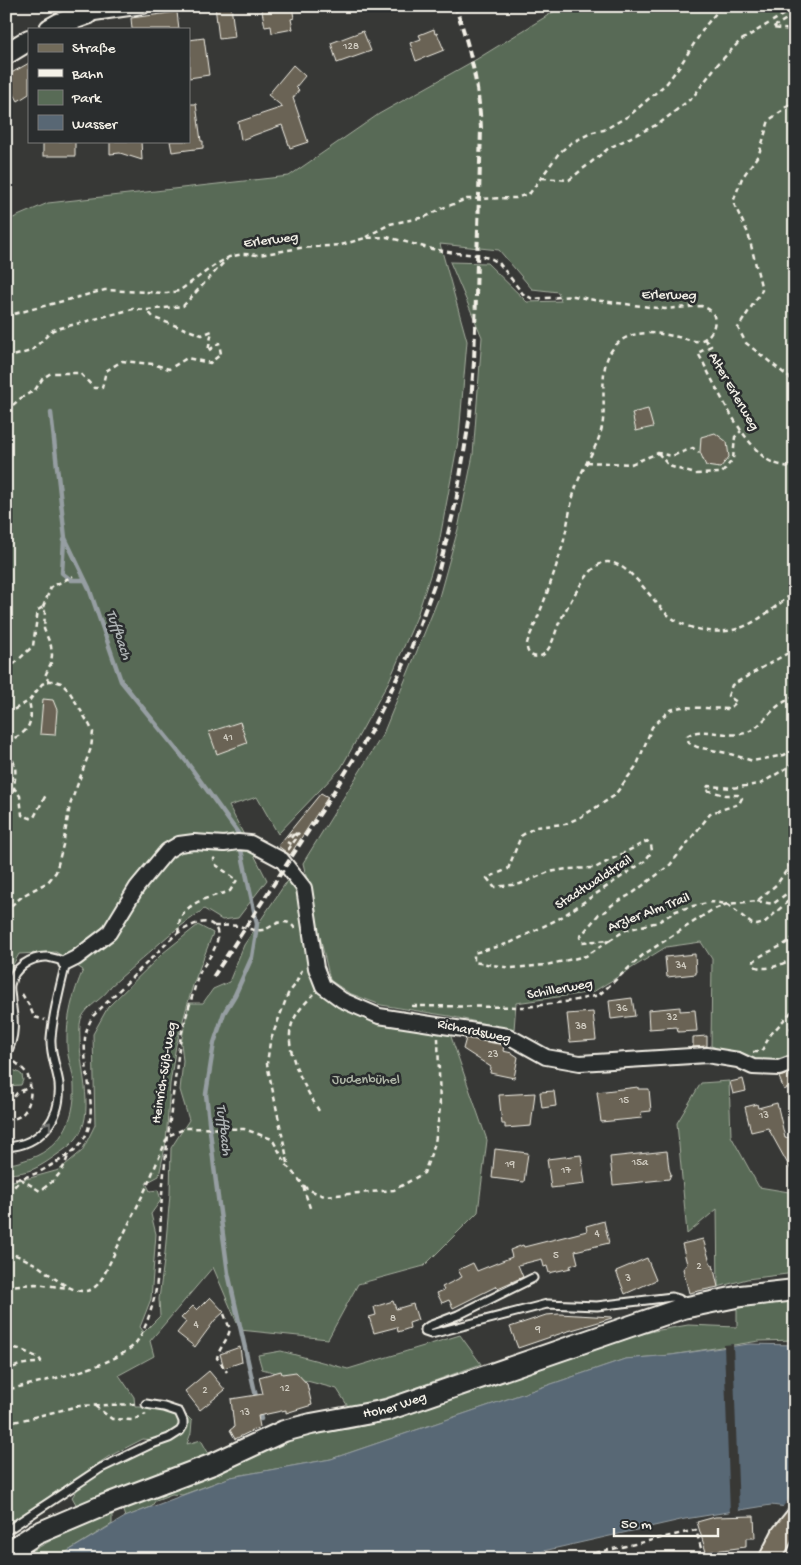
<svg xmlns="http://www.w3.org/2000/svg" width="801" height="1565" font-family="'Gochi Hand',sans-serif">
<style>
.green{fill:#586b56;stroke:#a6ae9f}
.water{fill:#586774;stroke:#969ea2}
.pier{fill:#373836}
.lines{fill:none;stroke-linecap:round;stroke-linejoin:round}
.stream{stroke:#969ea2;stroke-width:4.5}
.building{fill:#6b6454;stroke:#f4f1e8}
.lane-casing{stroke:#f4f1e8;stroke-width:11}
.street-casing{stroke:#f4f1e8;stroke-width:18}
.secondary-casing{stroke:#f4f1e8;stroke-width:24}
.primary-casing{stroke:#f4f1e8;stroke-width:25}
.path{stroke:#f4f1e8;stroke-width:2.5;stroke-dasharray:5 4;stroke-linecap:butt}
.lane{stroke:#2a2d2e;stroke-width:7}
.street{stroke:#2a2d2e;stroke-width:14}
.secondary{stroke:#2a2d2e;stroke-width:20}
.primary{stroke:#726b5a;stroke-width:21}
.rail{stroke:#f4f1e8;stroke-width:4;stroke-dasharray:8 4;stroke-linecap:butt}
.oneway{stroke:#71726f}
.labels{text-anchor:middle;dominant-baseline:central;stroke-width:5;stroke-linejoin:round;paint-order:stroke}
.number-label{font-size:11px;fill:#d2cec3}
.street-label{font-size:14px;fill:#f4f1e8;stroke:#2a2d2e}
.park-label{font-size:14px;fill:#aeb5a6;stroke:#2a2d2e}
.water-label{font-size:15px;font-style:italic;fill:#aeb3b4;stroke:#2a2d2e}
</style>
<rect width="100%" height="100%" fill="#373836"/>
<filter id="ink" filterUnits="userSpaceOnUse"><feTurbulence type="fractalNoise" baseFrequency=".02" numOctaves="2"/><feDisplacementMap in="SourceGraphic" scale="10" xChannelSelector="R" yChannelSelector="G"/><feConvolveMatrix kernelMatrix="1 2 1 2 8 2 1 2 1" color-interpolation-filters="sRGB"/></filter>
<g filter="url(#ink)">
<g class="green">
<path d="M563,6h232v1049c-32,15 -53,1 -84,-9l1,-87 -11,-17 -35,5 -73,45 -77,11 -2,27 -65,-14 -68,-11 -32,-12 -19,-13 -27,-117 80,-129 56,-137 19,-68 15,-74 9,-118 -32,-75 37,1 40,39 34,-1 -3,-9 -26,-3 -33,-39 -59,-6 27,97 -8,95 -22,118 -21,65 -27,62 -48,87 -63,66 -21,-37 -28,9 38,74 -29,38 -16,2 -18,-11 -35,26 -58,51c-7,13 -24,19 -30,33 -2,6 -1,17 -1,23 0,29 16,73 -4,97 -5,6 -12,11 -18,15 -20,14 -27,19 -52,20v-10c7,0 13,-2 19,-4 34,-9 51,-39 49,-74 0,-14 -7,-27 -7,-41 -1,-26 6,-52 16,-75l-27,-18 -37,2 -13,23v-756l42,-18 241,-27 90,-62 98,-55z"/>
<path d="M289,878l10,12 33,110 116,28 39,112 -9,72 -54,54 -66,18 -30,55 -88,-9 -27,-63 -63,74 4,15 -35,19 15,22 1,10h20l27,4 10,10 -1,12 -4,11 14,-4 9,16 -88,31 -45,19 -5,-9 11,-15 72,-42 -12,-1 -35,18 -102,68v-343l24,-4 29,-8 23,-19 13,-26 -2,-91 15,-27 55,-54 35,-28 15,8 -20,52 -17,60 -6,39 -4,58 -7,34 -13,7 4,8 8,-1 3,10 -10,14 5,20 -5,65 -11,28 4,5 16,-16 -1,-17 6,-46 5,-59 1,-46 18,-28 -9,-30 3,-29 -2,-18 8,-40h14l10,-14 16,-7 15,-37z"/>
<path d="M6,1068l12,4 4,3 1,5 -2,5 -15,1z"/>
<path d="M729,1081l2,55 28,51 36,6v80l-48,6 -29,8 -1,-78 -30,25 -10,-111 24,-40z"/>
<path d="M795,1302v38l-36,1 -88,14 -46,4 -294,100 -100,18 -49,18 -10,-1 -16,6 -5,7 -26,10 -3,-9 96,-34 63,-32 30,-8 38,-5 37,-8 252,-86 16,-4 34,-6 49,2v-21z"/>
<path d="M460,1335l21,29 -85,31 -47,13 -12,-19 -75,-20 -4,-14 23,-4 67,18z"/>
<path d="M112,1512v12l-57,35h-37l39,-22z"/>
</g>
<path class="water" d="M749,1344l46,1v163l-24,-3 -86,14 -177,40h-453l70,-42 106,-40 100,-18 294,-100 46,-4z"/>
<g class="pier">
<path d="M733,1344l6,169 -9,1 -6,-169z"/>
<path d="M795,1491v20l-14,-2z"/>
</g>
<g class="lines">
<g class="stream">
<path d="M51,413l14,125 24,50 32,93 65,80 52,72"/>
<path d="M64,540l-2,33 9,7h14"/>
<path d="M241,850l16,74 -2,15 -3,18 -17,38 -11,18 -10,30 -8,51 8,73 14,106 29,128"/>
<path d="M259,1411l2,8"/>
</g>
</g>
<g class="building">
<path d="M215,6h16l4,31 -16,2z"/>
<path d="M261,6h31l2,12 -3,1 2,10 -21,4 -1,-7 -6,1z"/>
<path d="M177,12l2,17h-47l-1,-11z"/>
<path d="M434,29l1,5 2,-1 7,17 -28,11 -6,-18 11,-4 -2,-4z"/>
<path d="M363,31l8,20 -34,12 -6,-20z"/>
<path d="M204,38l5,37 -20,3v-38z"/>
<path d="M29,63v31l-11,7 -4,-7 -8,5v-23z"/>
<path d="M293,65l12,11 -9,11 3,3 -6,8 15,44 -18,6 -8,-23 -41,15 -3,-18 45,-15 -15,-12z"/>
<path d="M189,104h7l5,37h2v7l-31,4 -2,-11h19z"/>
<rect x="43" y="141" width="32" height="15"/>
<path d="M110,141h31l1,19 -22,-7 -10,1z"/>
<path d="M648,409l5,18 -17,4 -4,-18z"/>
<path d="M715,433l12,9 2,15 -9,11 -14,-2 -6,-14 1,-15z"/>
<path d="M43,699l10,1 4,10 -2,25 -15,-1z"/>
<path d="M240,722l7,21 -30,11 -8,-22z"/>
<path d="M321,793l7,4 -38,58 -12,-9z"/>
<path d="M695,954l1,20 -29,3 -2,-20z"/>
<path d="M632,998l3,18 -24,3 -2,-18z"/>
<path d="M680,1007v4l15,-1 2,21 -19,1 -1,-5 -28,2 -1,-19z"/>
<path d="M593,1012l3,28 -26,2 -3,-28z"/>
<path d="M707,1036v10l-14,1v-10z"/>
<path d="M466,1038l38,7 -1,6 9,2 6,4 -4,21 -24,-5 1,-6 -28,-18z"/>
<path d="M789,1074l5,11 -10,5 -5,-13z"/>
<path d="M743,1079l3,12 -13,3 -3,-12z"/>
<path d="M638,1087v2h11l2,22 -10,1 1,6 -41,4 -4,-30z"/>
<path d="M554,1091l2,15 -14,2 -2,-16z"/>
<path d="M535,1093l-4,33 -26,2v-4h-3l-3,-29z"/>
<path d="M777,1103l8,35 10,-2v41l-27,-49 -17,4 -6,-25 12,-3 1,4z"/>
<path d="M495,1149l33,4 -4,29 -32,-4z"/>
<path d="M667,1151l2,18 2,5 -2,5 -56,6 -3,-28z"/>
<path d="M581,1155l4,29 -34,4 -4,-29z"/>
<path d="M604,1221l5,22 -34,8 3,12 -8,3 1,2 -22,5 -2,-7 -3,1 -2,-8 -24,6 5,12 -25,11 -1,-2 -44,22 -4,-8 -7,3 -5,-10 7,-3 -2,-3 20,-10 -4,-7 15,-7 4,8 35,-14 -2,-7 13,-5 1,2 63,-16 -1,-5z"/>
<path d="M703,1239l8,26h2l5,22 -29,6 -6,-24 4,-5 -5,-20z"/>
<path d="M647,1258l9,22 -31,14 -9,-23z"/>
<path d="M210,1297l14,15 -9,8 -20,27 -18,-14 9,-11 -5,-4 12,-12 4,4z"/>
<path d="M393,1301l3,8 17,-5 5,16 -9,3 1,5 -12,4 -1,-5 -23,6 -5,-16 7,-2 -2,-8z"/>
<path d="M559,1314l53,3v1l-47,14 -47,16 -8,-21 36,-12z"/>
<path d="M240,1347l2,15 -18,6 -4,-14z"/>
<path d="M209,1371l16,19 -25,20 -15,-19z"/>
<path d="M281,1371l1,3 14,-2 11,12 5,21 -26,8v-3l-28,6 2,11 -25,12 -5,-9 4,-3 -3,-28 32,-5 -4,-17z"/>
<path d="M754,1516l1,22h-9v9l-40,5 -9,-30 18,-5z"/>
</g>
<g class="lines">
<defs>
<g id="lane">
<path d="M6,1054c10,-17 8,-34 5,-53 0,-5 -2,-11 -1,-16 3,-17 21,-29 38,-28 6,1 12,3 18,6 -6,24 -13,50 -15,75 -1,16 6,31 8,46 3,34 -18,61 -53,63"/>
<path d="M533,1278l-75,37 -29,11 -4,3v3l6,2 116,-30 50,2 75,-9 7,2 3,6"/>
<path d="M6,1531l95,-63 48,-23 20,-7 11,-7 3,-5v-5l-4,-9 -15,-5 -18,-3"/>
</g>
<g id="street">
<path d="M88,6l-1,8 56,-8"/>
<path d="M66,963l10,-5 33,-25 28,-46 30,-36 12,-7 15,-2 30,2 14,-2 12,1 32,17 22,28 12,80 7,18 19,14 37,16 129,20 38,21 34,6 127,-8 31,5 15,7 26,1 16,-6"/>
</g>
<g id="secondary">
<path d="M50,29l9,-5 28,-10"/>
<path d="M6,54l23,-14"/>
<path id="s1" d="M6,1553l30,-19 66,-28 111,-42 71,-33 27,-7 76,-14 296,-102 58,-12 54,-6"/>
</g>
<path id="primary" d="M770,1559l13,-25 12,-15"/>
</defs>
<use href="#lane" class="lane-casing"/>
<use href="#street" class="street-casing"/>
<use href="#secondary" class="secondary-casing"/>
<use href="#primary" class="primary-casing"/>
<g class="path">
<path d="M793,15l-21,13 23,2"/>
<path d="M795,56l-4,3h4"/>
<path d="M795,98l-13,13 -13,9 -10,34 -17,24 -9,24 15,31 14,57 -24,38 8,15 49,39"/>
<path d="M542,178l27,2 40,-32 51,-25 33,-26 24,-32 23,-24 46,-28 9,1"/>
<path d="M366,237l24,-13 35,-7 18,-9 24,-9 49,-1 14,-5 29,-40 12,-10 22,-11 11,-2 26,-15 37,-32 14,-19 25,-39 16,-19"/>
<path d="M6,316l99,-26 62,3 12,-2 36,-26 14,-8 14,-3 16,1 41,-7 41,-3 24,-7 22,-1 45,12 23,4 23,2 14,4 7,4 24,31 10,5 41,-3 20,4 71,9 36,-3c6,2 11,4 13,10 3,10 -4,23 -16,25 -6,1 -13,-3 -20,-4 -19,-4 -46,-9 -62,8 -19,19 -10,51 -13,75 -2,24 -18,41 -26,64 -7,19 -9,40 -14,60 -9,30 -19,60 -32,89 -2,5 -5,10 -4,15 1,10 13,11 18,5 8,-8 10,-21 14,-30 8,-15 27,-54 43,-60 23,-8 49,37 65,51 18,16 50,22 73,14 19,-6 39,-25 55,-36"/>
<path d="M704,339l7,7 -13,7c18,33 38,80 67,105 7,6 21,9 30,9"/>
<path d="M6,358l25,-7 22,-21 80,-21 14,1 36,-4 44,-47"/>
<path d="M6,411l15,-13 14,-8 8,-12 8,-5h29l14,15h8l4,-17 16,-10 31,3 16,5 18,-11 23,5 11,-9 -2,-11 -11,8 4,-20 -10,4 -48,-17 -7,-8"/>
<path d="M658,453l11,13 26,8 27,-1 11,-14 2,-22 6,-6"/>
<path d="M586,462l45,2 27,-11 14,3 21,-8 6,5"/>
<path d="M43,607l8,-20 22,-11"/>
<path d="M6,619l2,2 -2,11"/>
<path d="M6,669l7,-4 20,-19 5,-36 5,-3 2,5 -1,17 7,17 1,9 -1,8 -6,13 4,5"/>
<path d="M795,696c-6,4 -12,6 -17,10 -11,9 -17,20 -30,26 -18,8 -47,-7 -61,4l2,7 8,4 30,6 26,8 31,-6 11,-5"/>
<path d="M6,714l23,-13 13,-17 7,-3h6l6,2 8,8 20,33 4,8 -2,16 -21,57 -7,40 -7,27 -8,10 -24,13 -18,15"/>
<path d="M6,741c23,-7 28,-18 23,-40"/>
<path d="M6,754c13,7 9,22 8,34l6,8 2,19 11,4 14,-26"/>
<path d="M795,763l-35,21 -28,4 -24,-2 -2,4 19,5h13l4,3 -3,6 -28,9 -41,52 -37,28 -21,12 -6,6 -7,3 -19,23 2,5 28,-2 16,-10 32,-8 18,-11 17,-5 19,-4 15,2 25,20 5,1 7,-2 31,-28"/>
<path d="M6,809l8,-21"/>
<path d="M294,834l-4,5 -2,-2 3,-4 7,1 2,-3"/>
<path d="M287,842l5,3"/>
<path d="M288,850l10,-14 -4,-2"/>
<path d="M757,901l16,3 22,-17"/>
<path d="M214,926c8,0 17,-1 25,0 7,2 15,5 23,4 8,-1 14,-9 22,-8 6,0 10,4 12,9"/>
<path d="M178,933c1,-5 1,-12 3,-16 11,-18 32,-20 49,-26l7,-11 -21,-15 -2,-6 1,-1"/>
<path d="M795,936c-13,13 -28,14 -41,25v5c14,6 28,-2 41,-8"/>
<path d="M610,940l-24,16 -40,9 -35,3 -37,-6v-9l36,-10 50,-25 85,-57 7,-10 -1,-6 -4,-4 -52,27 -28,1 -18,3 -29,12 -26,3 -7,-9 21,-9 13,-33 14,-9 30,-3 16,-7 33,-21 23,-31 15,-38 18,-17 11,-3 47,2 9,-7 -9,-6 4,-11 63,-36"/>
<path d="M22,994l8,13 4,10 11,3"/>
<path d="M314,994c-7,7 -15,15 -20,25 -14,28 11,68 25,92"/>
<path d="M412,1006l114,1 46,-6 27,-6 44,-40 69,-45 15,-6 30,-3 20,-17 14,-20 4,-2"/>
<path d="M795,1020l-5,5 2,7 3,1"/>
<path d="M753,1052h8l10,-18 24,-26"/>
<path d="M6,1099h6l5,-6 13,-6"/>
<path d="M6,1119c24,3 29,-28 21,-45 -3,-5 -10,-10 -14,-14"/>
<path d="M288,1163l-21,-99 3,-22 18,-48 7,-9 7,-15"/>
<path d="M6,1179c18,1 33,-6 47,-15 10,-5 21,-12 28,-21 21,-27 1,-73 4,-105 1,-8 4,-15 8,-22l82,-81c9,-6 35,-23 42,-4 4,14 -11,30 -17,41 -4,8 -5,17 -8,25 -5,17 -11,34 -13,51 -6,49 -13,98 -17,147 -2,31 -2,63 -6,94 -3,17 -11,44 -22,56 -23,23 -95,37 -128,45"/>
<path d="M303,1186l8,25"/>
<path d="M6,1189l7,-1 8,-9 19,12c15,-11 22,-17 28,-35"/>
<path d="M6,1253c10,1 21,7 29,11 15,9 43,39 61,22 3,-2 5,-7 7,-9l44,-91 21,-50 18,-8 58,1 28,10 16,28 19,22 17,7 70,-6 30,-17 11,-30 5,-35 -2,-70"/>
<path d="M6,1286l29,-2 34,4"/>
<path d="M224,1314l6,15c-2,11 -11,19 -13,29l10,14"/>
<path d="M6,1346l13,3 20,9 2,3 -1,2c-13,0 -23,1 -34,9v15"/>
<path d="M7,1371l2,-24"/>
<path d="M95,1406l17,13 21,1 13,-6"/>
<path d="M6,1424l72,-18 59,-2"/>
<path d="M569,1559l127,-29 8,29"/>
</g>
<use href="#lane" class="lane"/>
<use href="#street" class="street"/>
<use href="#secondary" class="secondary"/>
<use href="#primary" class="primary"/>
<path class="rail" d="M213,977l115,-176 43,-70 38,-77 28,-77 19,-75 14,-87 4,-53 7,-233c-2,-43 -11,-83 -26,-123"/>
</g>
<defs><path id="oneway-chevron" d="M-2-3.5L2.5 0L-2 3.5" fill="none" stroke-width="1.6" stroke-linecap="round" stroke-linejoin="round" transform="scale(1.25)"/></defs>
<use class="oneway" href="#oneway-chevron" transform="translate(48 1125) rotate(-51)"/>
</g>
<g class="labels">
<g class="number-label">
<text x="351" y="47">128</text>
<text x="228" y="738">41</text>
<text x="681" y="966">34</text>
<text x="622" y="1009">36</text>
<text x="672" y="1018">32</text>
<text x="581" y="1027">38</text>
<text x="493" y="1055">23</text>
<text x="624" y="1101">15</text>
<text x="764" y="1116">13</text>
<text x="640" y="1163">15a</text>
<text x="510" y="1165">19</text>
<text x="566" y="1171">17</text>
<text x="597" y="1234">4</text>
<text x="556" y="1256">5</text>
<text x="699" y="1267">2</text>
<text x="628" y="1279">3</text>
<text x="393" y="1319">8</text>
<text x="196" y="1325">4</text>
<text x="538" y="1330">9</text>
<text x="285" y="1389">12</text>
<text x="205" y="1391">2</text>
<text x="245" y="1413">13</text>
</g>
<g class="street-label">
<text transform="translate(271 241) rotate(-7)">Erlerweg</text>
<text transform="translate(669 296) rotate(1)">Erlerweg</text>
<text transform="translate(733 392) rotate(60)">Alter Erlerweg</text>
<text transform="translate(594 883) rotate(-33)">Stadtwaldtrail</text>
<text transform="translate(649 913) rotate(-21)">Arzler Alm Trail</text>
<text transform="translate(560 990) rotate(-10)">Schillerweg</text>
<text transform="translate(474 1032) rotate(12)">Richardsweg</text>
<text transform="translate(165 1073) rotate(-81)">Heinrich-Süß-Weg</text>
<text stroke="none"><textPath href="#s1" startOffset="418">Hoher Weg</textPath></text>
</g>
<g class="park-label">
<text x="366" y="1080">Judenbühel</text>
</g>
<g class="water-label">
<text transform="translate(118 635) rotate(71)">Tuffbach</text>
<text transform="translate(223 1130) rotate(83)">Tuffbach</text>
</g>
</g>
<rect width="801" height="1565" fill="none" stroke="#2a2d2e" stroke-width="25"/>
<rect x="12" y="12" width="776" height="1540" fill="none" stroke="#f4f1e8" stroke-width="2" filter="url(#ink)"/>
<rect x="28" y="28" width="162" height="115" fill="#2a2d2e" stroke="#7b7b78"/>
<rect x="38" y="44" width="25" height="8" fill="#726b5a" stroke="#7b7b78"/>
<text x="72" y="52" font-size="15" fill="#f4f1e8">Straße</text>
<rect x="38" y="69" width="25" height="8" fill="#f4f1e8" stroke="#7b7b78"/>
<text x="72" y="78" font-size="15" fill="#f4f1e8">Bahn</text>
<rect x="38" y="90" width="25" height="15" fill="#586b56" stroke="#7b7b78"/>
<text x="72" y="102" font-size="15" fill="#f4f1e8">Park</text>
<rect x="38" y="115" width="25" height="15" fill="#586774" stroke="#7b7b78"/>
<text x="72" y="128" font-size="15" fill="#f4f1e8">Wasser</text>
<path d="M614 1528v8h104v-8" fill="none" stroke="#f4f1e8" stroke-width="2.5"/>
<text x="621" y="1528" font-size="15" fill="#f4f1e8" stroke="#2a2d2e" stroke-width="4" paint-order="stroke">50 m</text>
</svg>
